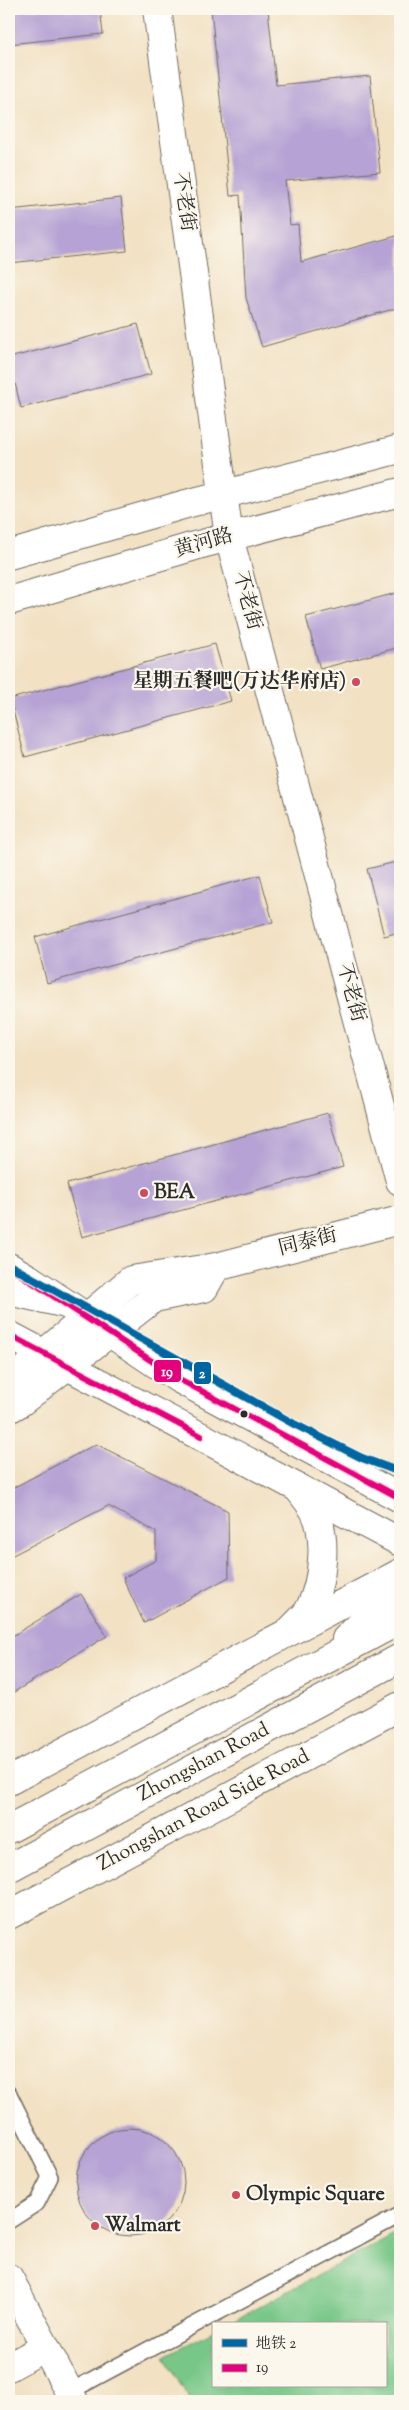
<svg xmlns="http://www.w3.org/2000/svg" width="409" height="2410" font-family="'Sorts Mill Goudy','Noto Serif SC',serif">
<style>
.green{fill:#78c788;stroke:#52795a}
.building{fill:#b6a2d4}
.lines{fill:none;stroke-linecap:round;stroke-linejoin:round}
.lane-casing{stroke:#716b60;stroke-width:18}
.street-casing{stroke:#716b60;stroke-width:30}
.secondary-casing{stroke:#716b60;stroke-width:30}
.primary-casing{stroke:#716b60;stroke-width:30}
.highway-casing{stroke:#716b60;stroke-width:30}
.lane{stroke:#fff;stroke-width:15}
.street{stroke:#fff;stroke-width:28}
.secondary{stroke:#fff;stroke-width:28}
.primary{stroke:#fff;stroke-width:28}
.highway{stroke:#fff;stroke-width:28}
.bus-1-casing{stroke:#fbf7ec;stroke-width:10}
.bus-1{stroke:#e5007d;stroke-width:6}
.metro-1-casing{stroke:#fbf7ec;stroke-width:11}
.metro-1{stroke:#0066a1;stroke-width:8}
.poi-dot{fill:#d1495b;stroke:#fbf7ec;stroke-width:2}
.bus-dot{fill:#2b2b2b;stroke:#fbf7ec;stroke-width:2}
.labels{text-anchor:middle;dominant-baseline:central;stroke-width:4.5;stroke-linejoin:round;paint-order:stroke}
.street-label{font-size:20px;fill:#2b2b2b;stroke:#fbf7ec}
.poi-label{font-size:20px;font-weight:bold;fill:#2b2b2b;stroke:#fbf7ec;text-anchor:start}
.line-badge{stroke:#fbf7ec;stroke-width:2}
.badge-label{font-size:14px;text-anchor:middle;font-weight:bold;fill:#fff}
</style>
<rect width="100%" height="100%" fill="#fbf7ec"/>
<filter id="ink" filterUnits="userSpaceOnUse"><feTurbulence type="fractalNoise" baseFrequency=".02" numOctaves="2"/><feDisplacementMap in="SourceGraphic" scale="10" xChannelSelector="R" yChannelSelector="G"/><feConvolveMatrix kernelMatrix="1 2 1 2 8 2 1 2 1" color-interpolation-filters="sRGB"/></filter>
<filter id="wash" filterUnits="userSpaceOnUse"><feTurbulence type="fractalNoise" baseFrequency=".0096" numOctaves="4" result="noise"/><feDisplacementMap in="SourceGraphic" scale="20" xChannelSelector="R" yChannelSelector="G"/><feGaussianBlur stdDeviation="1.12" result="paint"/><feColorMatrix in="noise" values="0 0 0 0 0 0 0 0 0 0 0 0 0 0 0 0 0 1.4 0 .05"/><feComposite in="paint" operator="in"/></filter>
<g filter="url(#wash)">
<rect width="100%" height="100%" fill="#f2e1c3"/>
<path class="green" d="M400,2231v170h-210l-25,-45 48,-25v55h172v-62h-158z"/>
<g id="blocks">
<g class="building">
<path d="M9,9h91l3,25 -94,10z"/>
<path d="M211,9h57l8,76 94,-9 10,96 -95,9 5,44 8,-1 3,38 99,-27v72l-138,40 -16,-49 -6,-103 -10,1z"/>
<path d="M121,198l6,53 -118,12v-53z"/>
<path d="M138,324l13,50 -130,34 -12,-50z"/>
<path d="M400,592v55l-80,22 -14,-52z"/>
<path d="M215,644l16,57 -206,56 -15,-58z"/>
<path d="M400,861v71l-16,4 -17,-67z"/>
<path d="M260,875l13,47 -226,61 -12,-46z"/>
<path d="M328,1113l15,54 -261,70 -15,-53z"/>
<path d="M96,1444l132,67 1,66 -85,46 -21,-45 33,-18v-28l-48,-26 -99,51v-67z"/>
<path d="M81,1594l26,42 -98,59v-57z"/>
<circle cx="130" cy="2182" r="54"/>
</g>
</g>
</g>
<g filter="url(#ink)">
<use href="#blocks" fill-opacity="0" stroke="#716b60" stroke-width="1"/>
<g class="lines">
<defs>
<g id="lane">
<path d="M9,2094l41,83 -13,26 -28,18"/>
<path d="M69,2392l331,-177"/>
</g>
<g id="street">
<path d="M157,9l72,528 171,644"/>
<path d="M9,2278l65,123"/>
<path d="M9,2367l36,-20"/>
</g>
<g id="secondary">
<path d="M9,1267l19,11 151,101 221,119"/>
<path d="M9,1335l391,207"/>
<path d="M9,1383l122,-103 85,-13 184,-47"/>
<path d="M9,1409l12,-7 133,-104 50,-10 12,-21"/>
<path d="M9,1781l391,-208"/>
<path d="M9,1915l391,-209"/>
</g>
<g id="primary">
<path d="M9,555l177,-51 214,-55"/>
<path d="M9,601l189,-56 202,-53"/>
<path d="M290,1631c6,-7 16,-15 20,-23 13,-26 18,-72 4,-98 -5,-8 -11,-15 -16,-22"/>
<path d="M346,1639l54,-53"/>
<path d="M9,1829l391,-209"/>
<path d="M9,1868l391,-210"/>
</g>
<path id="highway" d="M9,1291l58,13"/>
</defs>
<use href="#lane" class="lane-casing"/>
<use href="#street" class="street-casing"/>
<use href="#secondary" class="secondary-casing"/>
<use href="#primary" class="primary-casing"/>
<use href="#highway" class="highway-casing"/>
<use href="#lane" class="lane"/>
<use href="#street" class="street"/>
<use href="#secondary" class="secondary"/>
<use href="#primary" class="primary"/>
<use href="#highway" class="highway"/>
<defs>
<g id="bus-1">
<path d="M9,1267l170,112 221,119"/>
<path d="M9,1335l192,101"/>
</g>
</defs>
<use href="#bus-1" class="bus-1-casing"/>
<use href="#bus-1" class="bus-1"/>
<defs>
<path id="metro-1" d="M9,1265l285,159 68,34 38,14"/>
</defs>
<use href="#metro-1" class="metro-1-casing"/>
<use href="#metro-1" class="metro-1"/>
</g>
</g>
<g class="poi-dot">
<circle cx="356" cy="682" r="5"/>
<circle cx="144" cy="1193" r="5"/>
<circle cx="236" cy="2195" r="5"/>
<circle cx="95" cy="2226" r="5"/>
</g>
<circle class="bus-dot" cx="244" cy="1414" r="4.5"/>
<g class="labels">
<g class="street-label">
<text transform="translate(183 202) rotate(82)">不老街</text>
<text transform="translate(204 544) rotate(-16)">黄河路</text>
<text transform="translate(246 601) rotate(75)">不老街</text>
<text transform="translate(350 993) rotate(75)">不老街</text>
<text transform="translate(308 1243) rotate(-14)">同泰街</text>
<text transform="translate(204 1763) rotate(-28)">Zhongshan Road</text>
<text transform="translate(204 1811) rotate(-28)">Zhongshan Road Side Road</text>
</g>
<g class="poi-label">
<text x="346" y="682" text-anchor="end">星期五餐吧(万达华府店)</text>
<text x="154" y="1193">BEA</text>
<text x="246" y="2195">Olympic Square</text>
<text x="105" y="2226">Walmart</text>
</g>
</g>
<g class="line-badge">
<rect x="153" y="1359" width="29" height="24" rx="5" fill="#e5007d"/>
<rect x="193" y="1361" width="19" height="24" rx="5" fill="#0066a1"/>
</g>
<g class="badge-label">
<text x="167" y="1376">19</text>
<text x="202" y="1378">2</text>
</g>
<rect width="409" height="2410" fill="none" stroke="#fbf7ec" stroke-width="30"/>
<rect x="212" y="2322" width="175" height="65" fill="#fbf7ec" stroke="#a8a59f"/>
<rect x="222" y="2339" width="25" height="8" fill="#0066a1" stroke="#a8a59f"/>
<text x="256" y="2348" font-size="15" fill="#2b2b2b">地铁 2</text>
<rect x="222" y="2364" width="25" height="8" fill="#e5007d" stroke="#a8a59f"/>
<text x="256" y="2372" font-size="15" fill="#2b2b2b">19</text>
</svg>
